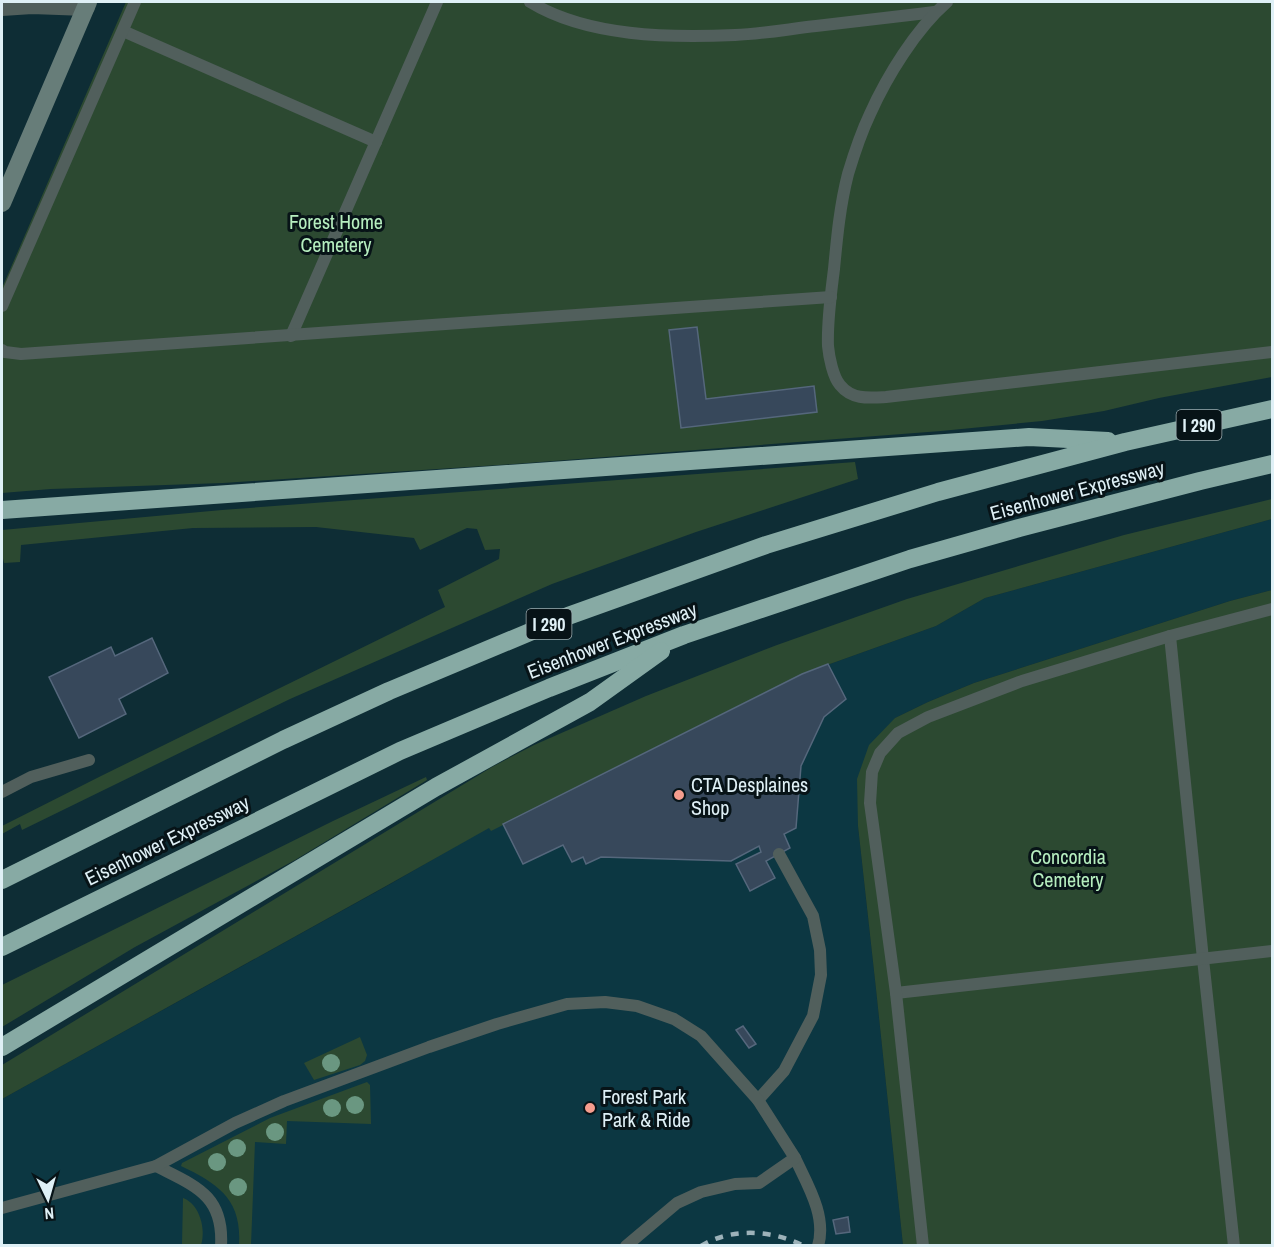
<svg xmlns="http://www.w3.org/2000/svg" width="1274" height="1247" font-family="'Archivo Narrow',sans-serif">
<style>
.built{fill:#0c3742}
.green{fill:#2c4931}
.building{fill:#37485b;stroke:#55677c;stroke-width:1.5}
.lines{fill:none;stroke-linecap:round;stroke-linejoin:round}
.lane{stroke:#515f5c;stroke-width:12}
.street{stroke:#515f5c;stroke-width:18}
.secondary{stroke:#677d79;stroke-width:18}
.highway{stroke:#87aaa4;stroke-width:18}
.rail{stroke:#9db2b9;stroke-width:4.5;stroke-dasharray:8 8;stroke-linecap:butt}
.tree{fill:#6a9781}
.poi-dot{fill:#f59d8e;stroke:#071317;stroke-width:2}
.labels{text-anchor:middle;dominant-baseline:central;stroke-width:6;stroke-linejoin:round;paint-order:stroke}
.shield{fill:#071317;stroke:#9eaeb3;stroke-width:1.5}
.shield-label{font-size:18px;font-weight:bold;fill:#dff0f6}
.park-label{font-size:20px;fill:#b6eebf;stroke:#071317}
.street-label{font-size:20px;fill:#dff0f6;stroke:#071317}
.poi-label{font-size:20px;fill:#dff0f6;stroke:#071317;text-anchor:start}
</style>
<rect width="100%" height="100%" fill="#0e2d35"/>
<path class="built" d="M1272,519v71l-42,11 -256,82 -46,19 -33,16 -37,108 18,163 27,256h-901v-146l385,-213 102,-59 2,3 311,-156 134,-48 49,-28z"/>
<g class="green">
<path d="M126,2h1146v375l-113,21 -55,13 -62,10 -101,10 -427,33 -291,19 -172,6 -49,4v-205z"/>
<path d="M855,462l3,17 -162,53 -144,52 -262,115 -268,131 -2,-6 -18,10v-8l99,-50 344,-169 -7,-17 61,-31 1,-10 -15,1 -8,-21 -10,-1 -47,22 -6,-12 -98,-11 -123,1 -172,17 -1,17 -16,1 -2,-9v-24l220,-20z"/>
<path d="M1272,499v20l-287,79 -49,28 -134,48 -311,157 -2,-3 -103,58 -384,213v-34l490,-298 42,-22 112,-49 131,-51 130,-46 217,-64z"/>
<path d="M1272,590v655h-369l-27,-256 -18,-163 -1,-47 12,-34 26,-27 33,-16 46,-19 256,-82z"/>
<path d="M426,777l1,3 -132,80 -160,87 -133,80v-42l331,-164z"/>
<path d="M360,1037l7,18 -2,6 -5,4 -46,15 -10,-17z"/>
<path d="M367,1082l3,3 1,39 -84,-3 -1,23 -31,-2 -4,103h-12c3,-45 -20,-61 -58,-79l1,-3 88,-45z"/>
<path d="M183,1198c17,6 23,32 18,47h-19z"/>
</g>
<g class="building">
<path d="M697,327l9,72 108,-13 3,26 -136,16 -12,-98z"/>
<path d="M152,638l16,35 -49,26 7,15 -47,24 -30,-61 62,-30 4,9z"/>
<path d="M828,664l18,35 -22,18 -23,49 -5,62 -12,6 6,14 -24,13 9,17 -25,13 -14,-27 25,-12 -2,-6 -28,15 -130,-4 -15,7 -3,-7 -11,5 -9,-17 -40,19 -20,-40 299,-150z"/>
<path d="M743,1026l13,18 -7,4 -13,-18z"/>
<path d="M848,1217l2,15 -14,2 -3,-14z"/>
</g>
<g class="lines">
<g class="lane">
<path d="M530,2c57,35 140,36 205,33 27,-1 54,-6 81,-9 40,-5 79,-9 118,-14"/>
<path d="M947,2c-31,27 -60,74 -77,112 -9,19 -16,40 -22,60 -8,31 -11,63 -14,95 -3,25 -7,52 -6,77 1,11 5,31 12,39 12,15 29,13 46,12l386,-45"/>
<path d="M123,31l253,111"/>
<path d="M2,306l133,-304"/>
<path d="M291,336l146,-334"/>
<path d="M2,350l3,2 16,2 810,-57"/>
<path d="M1170,636l33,323 31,287"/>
<path d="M2,792l29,-15 58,-17"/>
<path d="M896,993l376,-42"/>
<path d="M758,1100l26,-29 29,-55 8,-41 -1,-25 -7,-34 -34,-62"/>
<path d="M795,1158c12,26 32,58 23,88"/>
<path d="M156,1166c39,20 68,29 65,80"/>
<path d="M2,1208l154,-42 79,-43 49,-22 145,-54 68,-23 70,-20 38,-2 32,4 37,13 27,17 57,64 37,58 -36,25 -24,1 -34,8 -24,11 -51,43"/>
<path d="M923,1246l-27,-253 -26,-190 2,-31 8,-19 18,-20 30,-16 94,-36 148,-45 102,-27"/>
</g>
<path class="street" d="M2,7l30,-2 54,2"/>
<path class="secondary" d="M2,203l86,-201"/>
<g class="highway">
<path d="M2,510l1027,-73 79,4"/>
<path d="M2,880l281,-140 106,-49 179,-75 198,-71 172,-53 187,-50 147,-33"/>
<path d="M2,947l398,-196 149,-63 135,-53 226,-76 109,-31 181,-47 72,-17"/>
<path d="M2,1047l434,-260 154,-85 71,-51"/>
</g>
<path class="rail" d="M701,1246c31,-19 72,-16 103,0"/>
</g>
<g class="tree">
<circle cx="331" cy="1063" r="9"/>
<circle cx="355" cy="1105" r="9"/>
<circle cx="332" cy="1108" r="9"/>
<circle cx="275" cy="1132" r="9"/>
<circle cx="237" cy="1148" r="9"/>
<circle cx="217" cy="1162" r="9"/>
<circle cx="238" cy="1187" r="9"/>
</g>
<g class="poi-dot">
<circle cx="679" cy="795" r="6"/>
<circle cx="590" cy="1108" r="6"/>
</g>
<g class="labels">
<g class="shield">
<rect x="1176.5" y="410" width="45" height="30" rx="4.5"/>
<rect x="526.5" y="609" width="45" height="30" rx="4.5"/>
</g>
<g class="shield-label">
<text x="1199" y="425">I 290</text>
<text x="549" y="624">I 290</text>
</g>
<g class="park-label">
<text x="336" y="221">Forest Home<tspan x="336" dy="23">Cemetery</tspan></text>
<text x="1068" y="856">Concordia<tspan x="1068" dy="23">Cemetery</tspan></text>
</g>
<g class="street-label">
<text transform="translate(1077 490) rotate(-15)">Eisenhower Expressway</text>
<text transform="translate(612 640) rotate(-21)">Eisenhower Expressway</text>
<text transform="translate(167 840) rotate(-26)">Eisenhower Expressway</text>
</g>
<g class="poi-label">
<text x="691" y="784">CTA Desplaines<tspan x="691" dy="23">Shop</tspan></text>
<text x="602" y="1096">Forest Park<tspan x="602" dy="23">Park &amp; Ride</tspan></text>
</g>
</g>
<rect width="1274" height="1247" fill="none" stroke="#dff0f6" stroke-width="6"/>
<g transform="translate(48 1199) rotate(175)" stroke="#071317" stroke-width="4.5" paint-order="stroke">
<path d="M0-4.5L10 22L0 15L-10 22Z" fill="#dff0f6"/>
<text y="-9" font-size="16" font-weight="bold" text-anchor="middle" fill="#dff0f6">N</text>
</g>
</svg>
